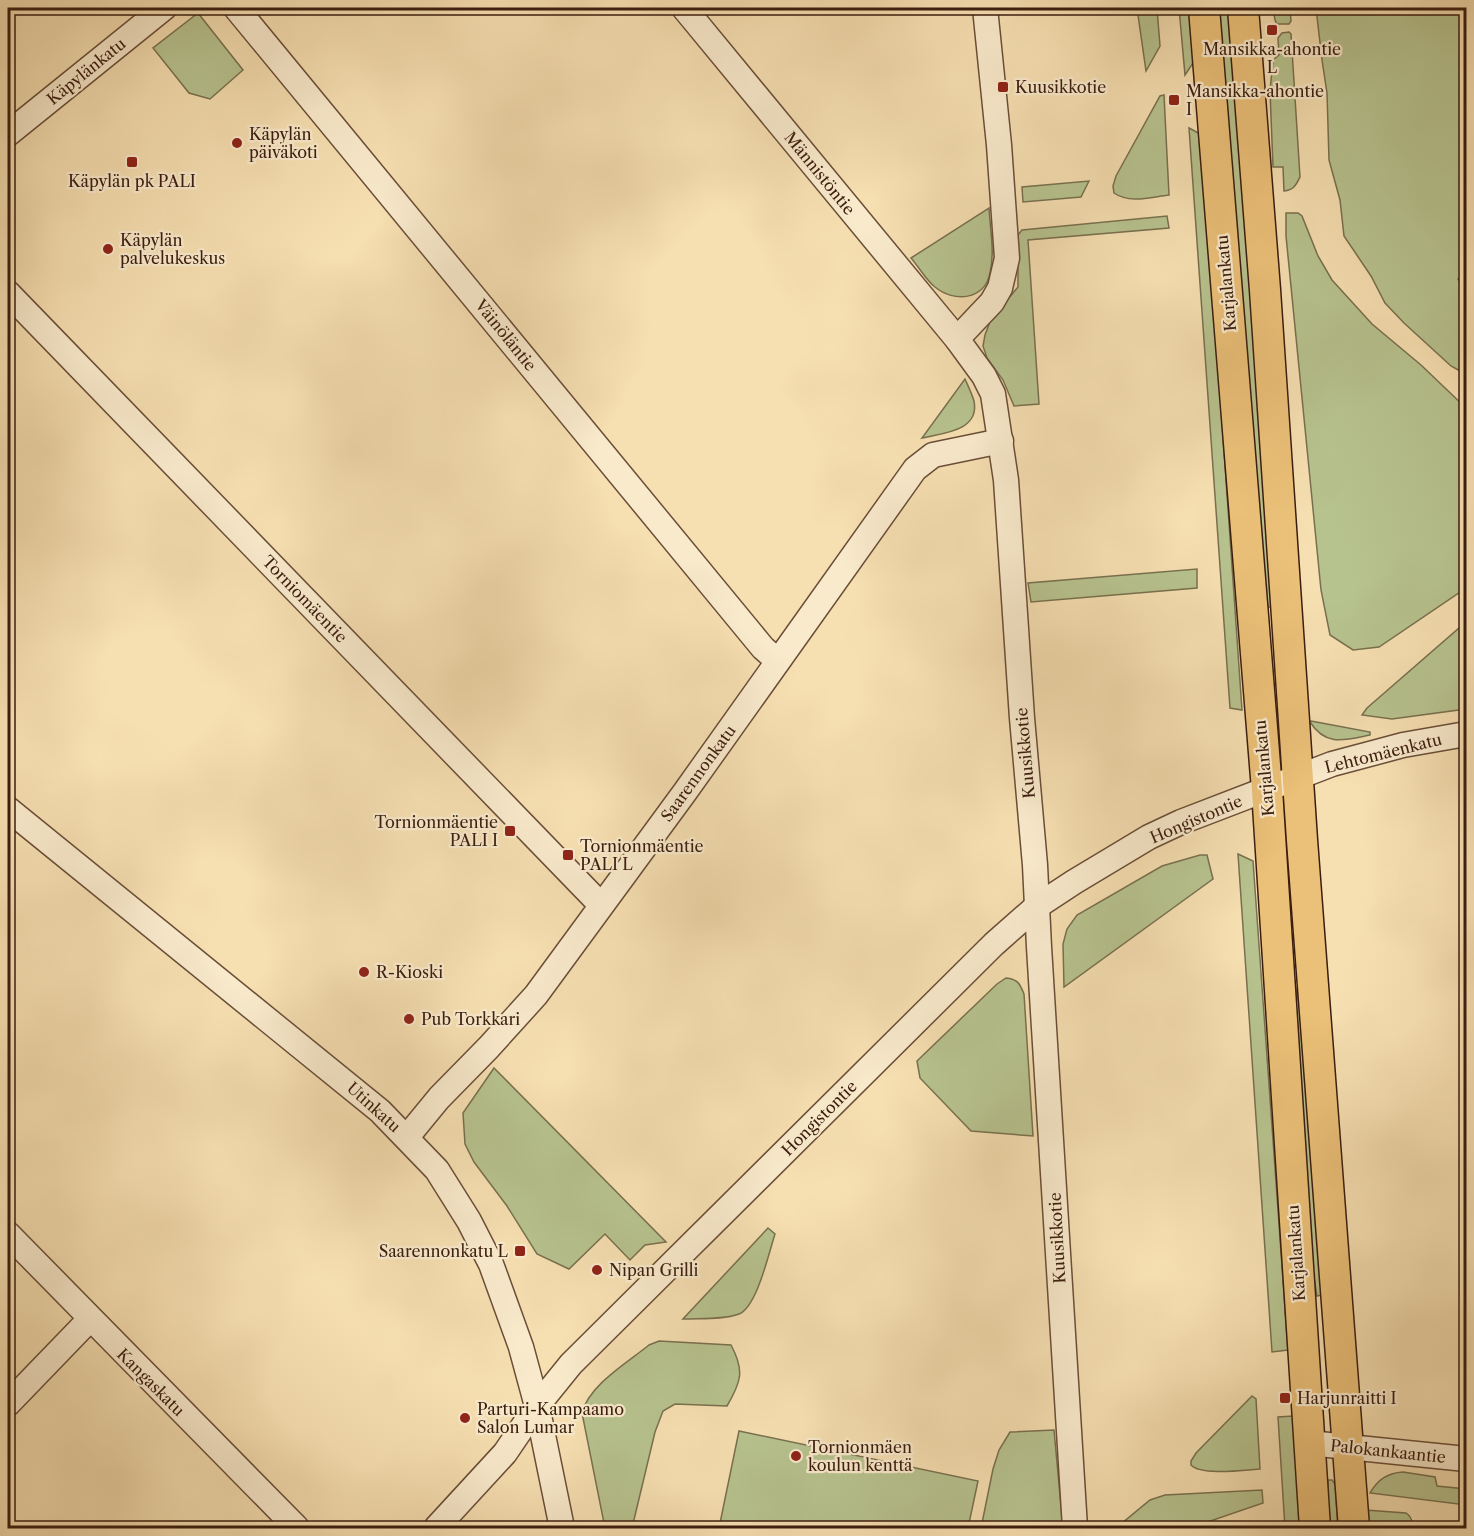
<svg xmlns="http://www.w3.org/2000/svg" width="1474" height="1536" font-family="'Libre Caslon Text',serif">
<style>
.green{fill:#b7c38f;stroke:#79704f;stroke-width:1.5}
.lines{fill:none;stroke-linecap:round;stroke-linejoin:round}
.minor-casing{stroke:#6a4e38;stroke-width:27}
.major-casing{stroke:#3b1d0f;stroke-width:33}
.minor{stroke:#f9eacc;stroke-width:24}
.major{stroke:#ebc078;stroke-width:30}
.poi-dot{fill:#8f2418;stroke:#f9eacc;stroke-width:2}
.labels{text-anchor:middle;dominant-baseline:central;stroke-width:4.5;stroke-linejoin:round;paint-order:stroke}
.poi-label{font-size:16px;fill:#3b1d0f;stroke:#f9eacc;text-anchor:start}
.street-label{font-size:16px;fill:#3b1d0f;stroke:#f9eacc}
</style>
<rect width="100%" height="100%" fill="#f6dfb1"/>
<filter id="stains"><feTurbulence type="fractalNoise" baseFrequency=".00333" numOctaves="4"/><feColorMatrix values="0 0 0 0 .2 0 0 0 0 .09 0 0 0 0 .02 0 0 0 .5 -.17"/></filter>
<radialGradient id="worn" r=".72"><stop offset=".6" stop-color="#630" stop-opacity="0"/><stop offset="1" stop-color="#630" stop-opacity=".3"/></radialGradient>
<g class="green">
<path d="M1137,8h20l3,38 -14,25z"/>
<path d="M1179,8h10l6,52 -10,15z"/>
<path d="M1215,8h16l44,599h-7l-12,-69z"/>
<path d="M1273,8h17l1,13 -2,3h-12l-2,-4z"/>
<path d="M1316,8h147l3,69v195l-8,7 8,14v72l-6,6 -9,-5 -47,-43 -19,-20 -14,-27 -27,-40 -4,-36 -11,-40 -2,-67 -5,-33z"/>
<path d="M198,13l45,57 -33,29 -21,-6 -36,-45z"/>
<path d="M1289,32l2,2 9,143c-4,8 -6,13 -16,14l-1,-24h-10l-3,-76 3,-31 6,-5 -1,-17 4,-5z"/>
<path d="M1164,95l5,100c-18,2 -39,9 -55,-2l-1,-7 3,-10 44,-80z"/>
<path d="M1189,128l13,7 40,575 -12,-2z"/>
<path d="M1089,181l-8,16 -58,5 -1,-15z"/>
<path d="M989,208c1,21 6,44 1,65 -5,27 -36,30 -55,14 -9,-7 -16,-20 -24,-29z"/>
<path d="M1286,213h12l4,3 16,40 14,24 40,44 49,41 45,43v180l-87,59 -26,3 -23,-15 -9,-45 -35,-354z"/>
<path d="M1167,216l2,12 -141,12 11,164 -25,2 -11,-26 -16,-22 -4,-12 2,-11 6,-16 27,-32v-52l4,-5z"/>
<path d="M965,379c3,7 7,15 9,22 6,30 -31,32 -52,37z"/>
<path d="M1197,569v19l-166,14 -3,-19z"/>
<path d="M1466,622v87l-74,10 -30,-4 5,-7z"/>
<path d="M1311,721l59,11v3c-25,5 -44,12 -60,-13z"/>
<path d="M1238,854l15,7 35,489 -16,2z"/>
<path d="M1200,855h7l6,24 -149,108 -1,-43 4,-15 10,-14 85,-49z"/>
<path d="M1290,960l10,48 22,287 -5,1 -14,-88z"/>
<path d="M1006,978c12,1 14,6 18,16l9,142 -62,-5 -51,-53 -3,-17 80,-77z"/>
<path d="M494,1068l172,174 -21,3 -15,15 -25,-26 -36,35 -32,-15 -30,-48 -33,-44 -9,-18 -2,-31z"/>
<path d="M768,1228l7,6c-6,18 -18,73 -36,80 -16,6 -39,4 -56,5z"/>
<path d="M659,1341l72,4c14,26 10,37 -4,61l-52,-2 -12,7 -8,21 -23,96h-27l-23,-115c7,-28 45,-50 67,-68z"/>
<path d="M1252,1396l4,3 4,70c-15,1 -59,7 -69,-4v-4l5,-8z"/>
<path d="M1293,1416l7,112h-15l-7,-111z"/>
<path d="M1054,1430l9,98h-82l12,-59 6,-19 11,-18z"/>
<path d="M739,1431l239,50 -10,47h-249z"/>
<path d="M1403,1472l32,5 2,9 29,3v16l-96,-12c8,-14 18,-20 33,-21z"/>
<path d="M1328,1480h4l3,4 3,44h-10z"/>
<path d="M1262,1490l1,13 -73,25h-74l34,-28 15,-5z"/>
<path d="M1365,1510l41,3c6,4 7,9 5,15h-45z"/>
</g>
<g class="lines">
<defs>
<g id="minor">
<path d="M236,8l527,640 15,13"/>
<path d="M684,8l273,331"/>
<path d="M985,8l14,137 8,113 -7,30 -8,14 -35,37 27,37 9,18 13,86 16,238 13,147 4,82 36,581"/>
<path d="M8,134l156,-126"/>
<path d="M8,293l593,612"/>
<path d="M8,809l372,302 57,59 32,51 22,43 30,83 16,59 25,122"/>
<path d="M407,1137l32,-39 50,-51 47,-52 149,-203 230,-323 18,-14 68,-14"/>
<path d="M8,1234l289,294"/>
<path d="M8,1404l82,-85"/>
<path d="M1309,1443l157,16"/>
<path d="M436,1528l69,-75 32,-47 34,-42 423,-420 42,-37 38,-25 75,-45 32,-15 151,-58 71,-19 63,-11"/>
</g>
<g id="major">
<path d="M1204,8l63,782 48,738"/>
<path d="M1243,8l22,282 37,550 52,688"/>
</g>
</defs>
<use href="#minor" class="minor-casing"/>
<use href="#major" class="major-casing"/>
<use href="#minor" class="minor"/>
<use href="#major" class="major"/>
</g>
<g class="poi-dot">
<rect x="1266" y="24" width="12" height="12" rx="3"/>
<rect x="997" y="81" width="12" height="12" rx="3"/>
<rect x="1168" y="94" width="12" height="12" rx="3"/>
<circle cx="237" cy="143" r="6"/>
<rect x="126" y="156" width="12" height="12" rx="3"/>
<circle cx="108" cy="249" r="6"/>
<rect x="504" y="825" width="12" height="12" rx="3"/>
<rect x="562" y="849" width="12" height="12" rx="3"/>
<circle cx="364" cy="972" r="6"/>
<circle cx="409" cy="1019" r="6"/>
<rect x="514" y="1245" width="12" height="12" rx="3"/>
<circle cx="597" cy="1270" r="6"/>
<rect x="1279" y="1392" width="12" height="12" rx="3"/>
<circle cx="465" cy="1418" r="6"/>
<circle cx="796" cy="1456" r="6"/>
</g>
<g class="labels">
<g class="poi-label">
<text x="1272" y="49" text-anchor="middle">Mansikka-ahontie<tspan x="1272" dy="18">L</tspan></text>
<text x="1015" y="87">Kuusikkotie</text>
<text x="1186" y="91">Mansikka-ahontie<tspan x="1186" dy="18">I</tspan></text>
<text x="249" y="134">Käpylän<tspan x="249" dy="18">päiväkoti</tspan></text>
<text x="132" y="181" text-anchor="middle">Käpylän pk PALI</text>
<text x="120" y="240">Käpylän<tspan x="120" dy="18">palvelukeskus</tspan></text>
<text x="498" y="822" text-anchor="end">Tornionmäentie<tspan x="498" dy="18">PALI I</tspan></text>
<text x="580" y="846">Tornionmäentie<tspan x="580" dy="18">PALI L</tspan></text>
<text x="376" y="972">R-Kioski</text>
<text x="421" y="1019">Pub Torkkari</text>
<text x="508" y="1251" text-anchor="end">Saarennonkatu L</text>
<text x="609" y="1270">Nipan Grilli</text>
<text x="1297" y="1398">Harjunraitti I</text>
<text x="477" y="1409">Parturi-Kampaamo<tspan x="477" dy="18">Salon Lumar</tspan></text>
<text x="808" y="1447">Tornionmäen<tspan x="808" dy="18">koulun kenttä</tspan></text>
</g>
<g class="street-label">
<text transform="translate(86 71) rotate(-39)">Käpylänkatu</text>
<text transform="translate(820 173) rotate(51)">Männistöntie</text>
<text transform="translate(1226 283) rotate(-95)">Karjalankatu</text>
<text transform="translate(506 335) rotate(51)">Väinöläntie</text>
<text transform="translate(305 599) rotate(46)">Torniomäentie</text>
<text transform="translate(1025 753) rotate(-95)">Kuusikkotie</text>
<text transform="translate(1383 753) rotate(-14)">Lehtomäenkatu</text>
<text transform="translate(1264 768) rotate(-95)">Karjalankatu</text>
<text transform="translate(698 773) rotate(-54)">Saarennonkatu</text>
<text transform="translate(1196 819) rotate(-23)">Hongistontie</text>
<text transform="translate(374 1107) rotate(42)">Utinkatu</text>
<text transform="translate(819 1118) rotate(-45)">Hongistontie</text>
<text transform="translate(1057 1238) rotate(-93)">Kuusikkotie</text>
<text transform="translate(1296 1253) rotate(-94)">Karjalankatu</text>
<text transform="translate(151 1382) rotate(45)">Kangaskatu</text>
<text transform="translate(1388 1451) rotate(6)">Palokankaantie</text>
</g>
</g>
<rect width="1474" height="1536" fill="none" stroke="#f6dfb1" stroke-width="30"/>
<rect x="9" y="9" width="1456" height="1518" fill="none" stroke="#3b1d0f" stroke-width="3"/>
<rect x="15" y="15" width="1444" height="1506" fill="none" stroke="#3b1d0f" stroke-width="1.5"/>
<rect width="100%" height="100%" filter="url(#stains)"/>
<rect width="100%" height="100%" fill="url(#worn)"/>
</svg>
